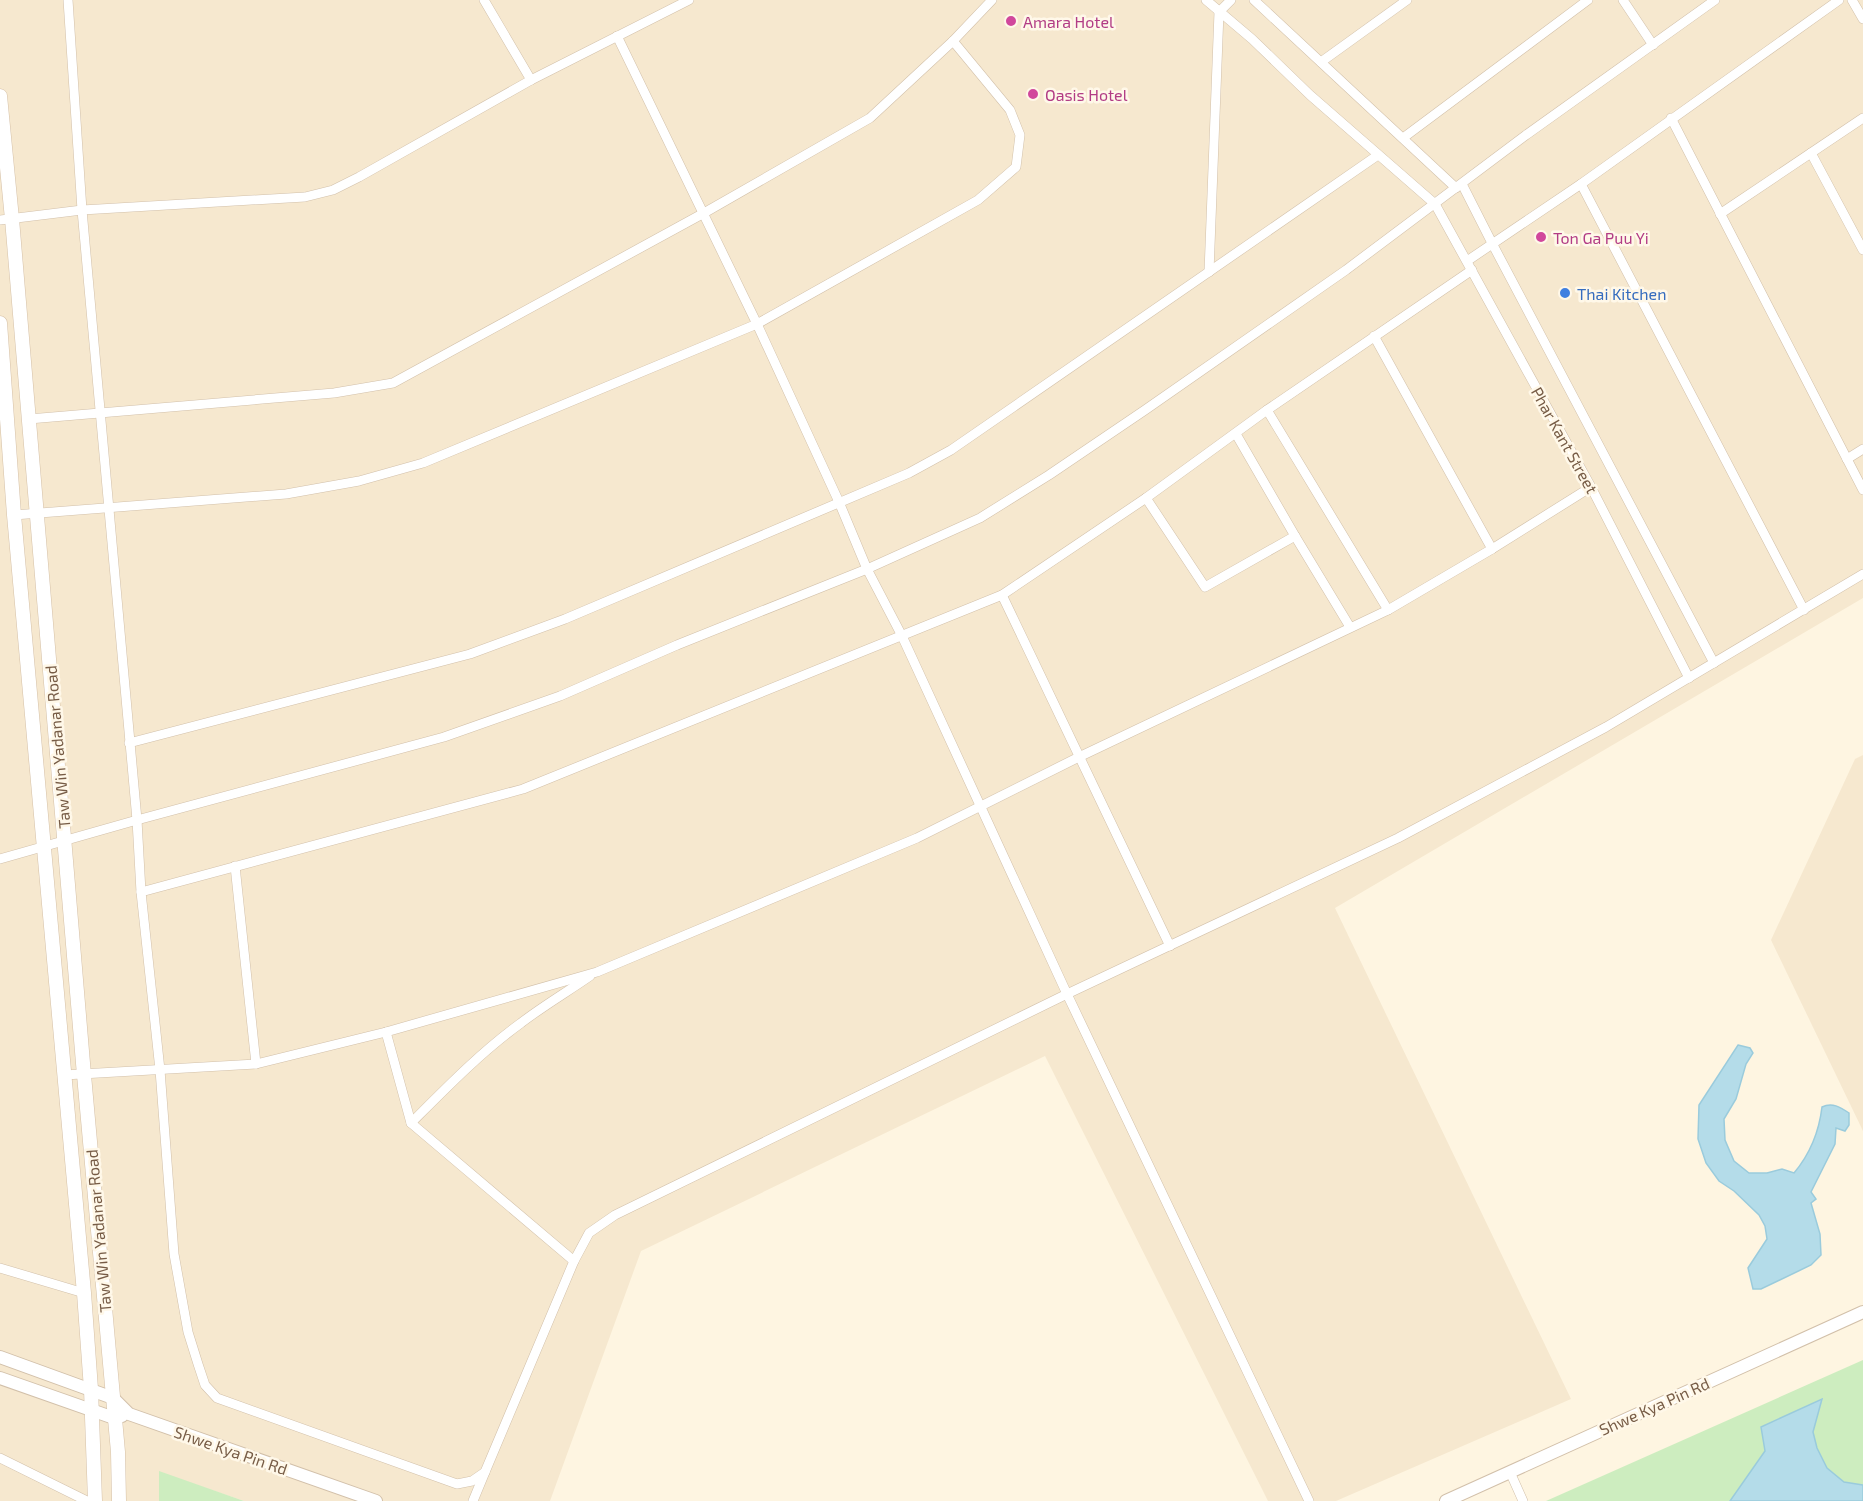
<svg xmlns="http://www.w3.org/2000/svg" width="1863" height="1501" font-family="'Exo 2',sans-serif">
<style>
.residential{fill:#f6e8cf}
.green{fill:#cdedbf}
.water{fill:#b4dce9;stroke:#9acbdc;stroke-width:1.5}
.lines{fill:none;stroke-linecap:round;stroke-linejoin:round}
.minor-casing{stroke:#d2c0aa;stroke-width:10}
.tertiary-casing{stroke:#d2c0aa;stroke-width:14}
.secondary-casing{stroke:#d5c0a7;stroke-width:15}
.minor{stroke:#fff;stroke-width:9}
.tertiary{stroke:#fff;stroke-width:12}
.secondary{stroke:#fff;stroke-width:14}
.hotel-dot{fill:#d1479c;stroke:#fff8e9;stroke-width:2}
.shop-dot{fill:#3f7fe0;stroke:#fff8e9;stroke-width:2}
.labels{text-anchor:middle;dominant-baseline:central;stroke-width:5;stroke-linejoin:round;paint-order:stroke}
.hotel-label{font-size:16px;fill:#b23c85;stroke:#fff8e9;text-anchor:start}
.shop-label{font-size:16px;fill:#366cbe;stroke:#fff8e9;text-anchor:start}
.street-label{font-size:16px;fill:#775c46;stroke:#fff8e9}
</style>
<rect width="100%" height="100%" fill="#fef5e1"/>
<g class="residential">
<path d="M0,0h1863v598l-528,310 236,491 -235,102h-68l-223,-445 -404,195 -91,250h-306l-85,-29v29h-159z"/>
<path d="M1863,755v376l-92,-191 84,-181z"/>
</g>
<g class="green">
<path d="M1863,1360v141h-317z"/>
<path d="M159,1471l85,30h-85z"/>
</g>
<g class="water">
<path d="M1738,1045l12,3 3,5 -7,11 -10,35 -12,20 1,21 9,21 15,12h18l15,-4 12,4c16,-19 25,-41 28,-66 10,-5 18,0 27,6v12l-4,6 -9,-3 -1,16 -24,48 5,7 -5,4 9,31 1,21 -10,10 -50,24h-8l-5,-21 19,-29 -2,-13 -6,-11 -25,-24 -15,-10 -13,-18 -8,-24 1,-34z"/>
<path d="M1822,1399l-9,33 4,16 10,20 17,14 19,3v16h-133l35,-50 -4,-24z"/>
</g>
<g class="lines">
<defs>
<g id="minor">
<path d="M68,0l14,210 55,610 4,72 19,178 14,184 14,78 10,32 7,21 12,13 240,86 15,-3 13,-9 89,-211 15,-28 26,-18 452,-221 331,-156 208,-111 257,-153"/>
<path d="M484,0l47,80"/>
<path d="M1206,0l46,39 58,56 125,109 156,283 98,191"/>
<path d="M1254,0l202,188"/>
<path d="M1623,0l30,45"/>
<path d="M1852,0l11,19"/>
<path d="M617,36l140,288 82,178 28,67 35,67 165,358 242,507"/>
<path d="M1321,62l86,-62"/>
<path d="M1671,118l192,372"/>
<path d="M1403,138l185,-138"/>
<path d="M1811,153l52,97"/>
<path d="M1462,184l31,61 221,418"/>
<path d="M1581,184l223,426"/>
<path d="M1720,214l143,-96"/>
<path d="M0,220l82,-10 223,-13 28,-7 26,-13 172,-97 158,-80"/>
<path d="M1467,261l114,-77 258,-184"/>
<path d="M1209,272l10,-260 12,-12"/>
<path d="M1374,336l118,213"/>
<path d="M1267,410l121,200"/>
<path d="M29,419l305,-26 59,-10 311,-170 166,-95 83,-77 39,-41"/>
<path d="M1236,434l59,102 55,91"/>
<path d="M1847,459l16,-10"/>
<path d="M1146,498l59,89 90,-51"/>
<path d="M14,515l272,-21 73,-13 64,-18 334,-139 221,-124 38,-33 4,-32 -10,-25 -57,-69"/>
<path d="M1002,595l168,351"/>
<path d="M129,743l341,-89 95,-35 344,-146 42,-23 427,-295"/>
<path d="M0,859l137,-39 307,-83 116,-41 117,-51 190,-76 113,-51 69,-43 96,-65 201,-140 180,-135 189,-135"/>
<path d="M235,866l21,198"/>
<path d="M141,892l382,-103 479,-194 144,-97 121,-88 205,-140"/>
<path d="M386,1032l25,91 163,138"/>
<path d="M64,1075l192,-11 130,-32 211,-60 320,-134 164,-82 307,-146 104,-61 99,-62"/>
<path d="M411,1123c35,-35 70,-71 110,-100 22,-17 46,-31 69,-47"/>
<path d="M0,1268l84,25"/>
<path d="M0,1458l87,43"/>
<path d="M1510,1472l13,29"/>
<path d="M473,1501l12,-29"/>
</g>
<g id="tertiary">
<path d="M0,1357l113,41 16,16 247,87"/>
<path d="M0,1378l114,40 8,-2"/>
<path d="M1446,1501l417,-189"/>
</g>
<g id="secondary">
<path d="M0,96l12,123 72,856 34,377 1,49"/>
<path d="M0,323l14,192 70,778 7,96 4,112"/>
</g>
</defs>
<use href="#minor" class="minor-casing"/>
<use href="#tertiary" class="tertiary-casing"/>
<use href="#secondary" class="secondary-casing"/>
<use href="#minor" class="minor"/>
<use href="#tertiary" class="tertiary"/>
<use href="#secondary" class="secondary"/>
</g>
<g class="hotel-dot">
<circle cx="1011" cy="21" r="6"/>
<circle cx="1033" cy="94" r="6"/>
<circle cx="1541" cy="237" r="6"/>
</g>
<circle class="shop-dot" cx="1565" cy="293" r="6"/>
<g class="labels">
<g class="hotel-label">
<text x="1023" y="21">Amara Hotel</text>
<text x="1045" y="94">Oasis Hotel</text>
<text x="1553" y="237">Ton Ga Puu Yi</text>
</g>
<g class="shop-label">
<text x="1577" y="293">Thai Kitchen</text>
</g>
<g class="street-label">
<text transform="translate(1565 440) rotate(61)">Phar Kant Street</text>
<text transform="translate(57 747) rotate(-95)">Taw Win Yadanar Road</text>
<text transform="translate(98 1231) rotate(-95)">Taw Win Yadanar Road</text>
<text transform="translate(1654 1406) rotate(-24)">Shwe Kya Pin Rd</text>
<text transform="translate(231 1450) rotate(19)">Shwe Kya Pin Rd</text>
</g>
</g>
</svg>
